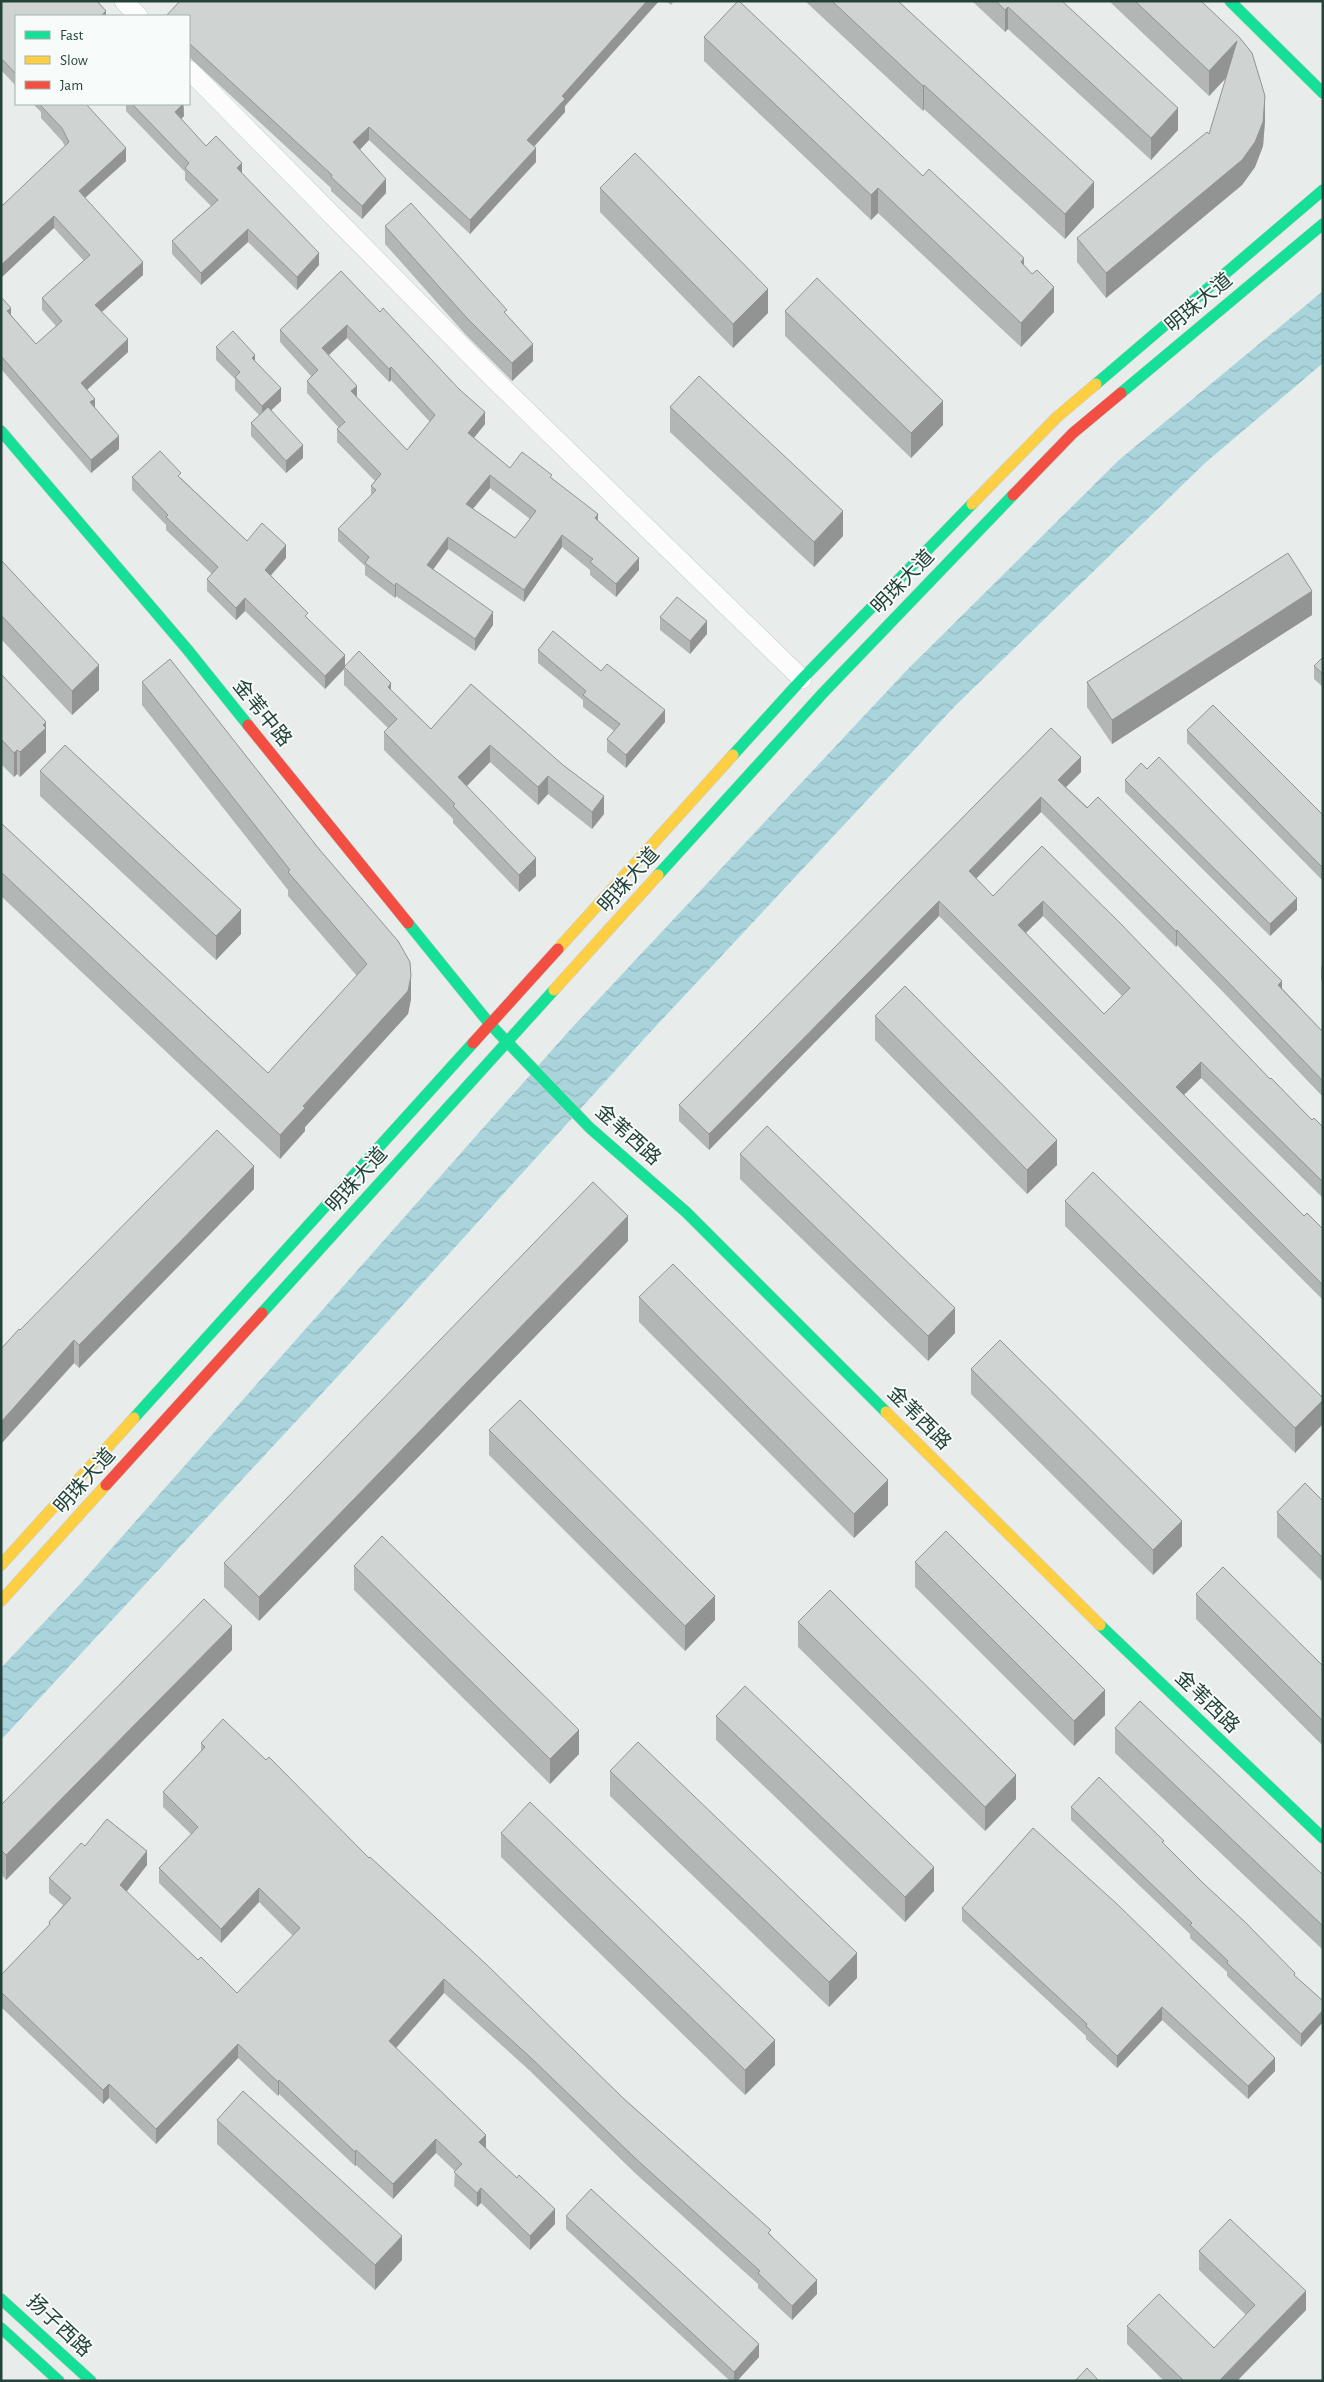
<svg xmlns="http://www.w3.org/2000/svg" width="1324" height="2382" font-family="'Alegreya Sans','Noto Sans SC',sans-serif">
<style>
.water{fill:url(#water-waves)}
.lines{fill:none;stroke-linecap:round;stroke-linejoin:round}
.street-casing{stroke:#c5cac8;stroke-width:20}
.fast-casing{stroke:#c3cbc8;stroke-width:12}
.slow-casing{stroke:#c3cbc8;stroke-width:12}
.jam-casing{stroke:#c3cbc8;stroke-width:12}
.street{stroke:#fcfcfc;stroke-width:19}
.fast{stroke:#16e098;stroke-width:11}
.slow{stroke:#ffcf43;stroke-width:11}
.jam{stroke:#f24e42;stroke-width:11}
.wall{fill:#b2b6b5;fill-rule:evenodd}
.shaded-wall{fill:#919493}
.building{fill:#cfd4d2;stroke:#919493;fill-rule:evenodd}
.labels{text-anchor:middle;dominant-baseline:central;stroke-width:4;stroke-linejoin:round;paint-order:stroke}
.street-label{font-size:20px;fill:#24423a;stroke:#f7fbf9}
</style>
<defs>
<pattern id="water-waves" width="16" height="10" patternUnits="userSpaceOnUse" patternTransform="scale(1.25)"><rect width="16" height="10" fill="#a9d4db"/><path d="M0 5q4-4 8 0t8 0" fill="none" stroke="#91b7bd"/></pattern>
</defs>
<rect width="100%" height="100%" fill="#e8edeb"/>
<path class="water" d="M1323,291v72l-118,100 -249,242 -314,336 -291,321 -350,378v-72l80,-85 487,-551 338,-361 213,-211z"/>
<g class="lines">
<defs>
<g id="street">
<path d="M124,1l14,15"/>
<path d="M189,70l305,309 308,300"/>
</g>
<g id="fast">
<path d="M1230,1l93,92"/>
<path d="M1096,384l227,-194"/>
<path d="M1121,393l202,-169"/>
<path d="M1,431l186,218 61,76"/>
<path d="M733,755l69,-76 170,-175"/>
<path d="M658,875l165,-182 190,-198"/>
<path d="M408,923l81,100 101,105 96,84 200,200"/>
<path d="M262,1313l292,-323"/>
<path d="M134,1418l339,-375"/>
<path d="M1100,1625l223,213"/>
<path d="M1,2299l90,82"/>
<path d="M1,2328l58,53"/>
</g>
<g id="slow">
<path d="M972,504l85,-87 39,-33"/>
<path d="M558,949l175,-194"/>
<path d="M554,990l104,-115"/>
<path d="M886,1412l214,213"/>
<path d="M1,1565l133,-147"/>
<path d="M1,1601l105,-116"/>
</g>
<g id="jam">
<path d="M1013,495l60,-62 48,-40"/>
<path d="M248,725l160,198"/>
<path d="M473,1043l85,-94"/>
<path d="M106,1485l156,-172"/>
</g>
</defs>
<use href="#street" class="street-casing"/>
<use href="#fast" class="fast-casing"/>
<use href="#slow" class="slow-casing"/>
<use href="#jam" class="jam-casing"/>
<use href="#street" class="street"/>
<use href="#fast" class="fast"/>
<use href="#slow" class="slow"/>
<use href="#jam" class="jam"/>
</g>
<g class="wall">
<path d="M1,1l105,15h-90v70l-15,-16z"/>
<path d="M180,1h479l-94,105v6l-31,35 2,15 -66,72 -101,-94 -9,10 26,43 -24,26 -31,-28v-3l-142,-131v-41z"/>
<path d="M666,1h8l-3,4z"/>
<path d="M805,1h93l196,206 -29,32 -141,-130 -1,2z"/>
<path d="M972,1h90l116,129 -27,30 -143,-131 -3,3z"/>
<path d="M1109,1h92l64,120 -2,25 -8,21 -13,18 -136,113 -29,-36v-24l132,-104 17,-56 -17,18z"/>
<path d="M704,37l219,139 101,90 30,46 -33,35 -143,-134 -7,7 -167,-159z"/>
<path d="M33,104h53l40,57 -41,37 58,77 -41,37 26,40 -41,38 8,18 24,41 -28,24 -90,-104v-72l10,18 25,29 20,-18 -14,-16v-12l42,-37 -30,-33 -51,-23 62,-59 -3,-5 -21,-23v-6z"/>
<path d="M126,104h58v12l-3,3 25,27 36,28 77,91 -22,25 -49,-48 -47,43 -29,-31v-13l39,-35 -26,-26v-8l-59,-61z"/>
<path d="M600,188l168,125 -35,35 -133,-136z"/>
<path d="M385,226l122,89 26,46 -21,20 -46,-46 -81,-91z"/>
<path d="M341,271l144,153 -11,14 36,30 42,10 46,43 41,49 -23,27 -26,-22v-5l-28,-23 -38,55 -76,-53 -15,20 60,56 -18,26 -79,-55 -1,2 -30,-23v-9l-27,-25v-12l33,-34v-9l4,-5 -38,-39v-13l2,-1 -32,-35v-12l4,-5 -31,-34v-12zM347,338l42,44 2,-2 39,42 -23,28 -50,-52 -28,-43zM490,488l40,31 -15,19 -42,-29z"/>
<path d="M785,311l158,114 -32,33 -126,-122z"/>
<path d="M216,347l39,15 26,39 -10,9 32,48 -17,15 -35,-37v-13l8,-8 -24,-25v-11l-19,-19z"/>
<path d="M670,407l173,129 -29,31 -144,-135z"/>
<path d="M132,477l49,1 66,63 39,17 -15,17 37,44 37,47 46,24 40,39 40,-45 133,130 -12,15 -44,-35 -10,11 -48,-43 -23,24 69,90 -17,16 -66,-69v-4l-69,-69v-18l4,-4 -44,-43v-16l-19,20 -80,-78 -9,9 -29,-29v-12l5,-5 -46,-44v-5l-34,-35z"/>
<path d="M1,560l98,130 -27,25 -71,-76z"/>
<path d="M1312,615l-200,129 -25,-37v-25z"/>
<path d="M660,617l47,17 -17,20 -30,-24z"/>
<path d="M538,650l63,21 64,51 -39,46 -19,-16v-13l7,-8 -31,-24v-7l-45,-37z"/>
<path d="M1323,657v30l-9,-8v-13z"/>
<path d="M1,674l45,73v5l-26,25 -3,-3 -3,3 -13,-13z"/>
<path d="M142,682l269,317 -3,15 -103,113v4l-25,28 -279,-263v-73l267,250 89,-97 -69,-80v-6l-146,-185z"/>
<path d="M1051,728l30,44 -15,15 216,201 41,44v65l-97,-102 -49,-50 -1,2 -135,-135 -65,66 17,18 49,-50 228,233 42,41 11,7v71l-122,-120 -18,17 121,121 19,13v71l-384,-384 -230,234 -30,-29v-16zM1043,916l79,80 -18,18 -78,-81z"/>
<path d="M1187,730l136,85v66l-136,-138z"/>
<path d="M1147,769l150,141 -27,26 -145,-144v-12z"/>
<path d="M40,771l201,163 -25,26 -176,-164z"/>
<path d="M1323,965v17l-2,-2v-13z"/>
<path d="M875,1016l182,149 -30,29 -152,-154z"/>
<path d="M740,1154l215,179 -27,28 -188,-182z"/>
<path d="M254,1189l-175,179 -5,-5 -73,81v-95l19,-19z"/>
<path d="M1065,1201l258,197 -28,55 -230,-227z"/>
<path d="M628,1241l-369,380 -35,-34v-24z"/>
<path d="M639,1297l249,208 -34,33 -215,-216z"/>
<path d="M971,1369l211,177 -29,29 -182,-181z"/>
<path d="M489,1430l226,190 -30,31 -196,-196z"/>
<path d="M1323,1501v81l-46,-45v-25z"/>
<path d="M915,1562l190,153 -31,31 -159,-159z"/>
<path d="M354,1566l225,188 -29,30 -196,-194z"/>
<path d="M1196,1594l127,72v80l-127,-127z"/>
<path d="M798,1622l218,177 -31,32 -187,-184z"/>
<path d="M232,1650l-226,230 -5,-6v-69z"/>
<path d="M716,1716l218,175 -29,31 -189,-182z"/>
<path d="M1115,1728l208,147v75l-208,-197z"/>
<path d="M201,1743l168,115 254,240 148,137 46,59 -25,26 -34,-32v-4l-123,-111 -106,-103 -85,-77 -48,55 90,100 69,76 -25,26 -49,-47 -4,4 -23,-21 1,-15 -19,-18 -43,46 -37,-34 -1,1 -76,-72 -1,2 -40,-38 -82,86 -47,-46 -6,6 -102,-97v-32l48,-49v-4l14,-17 -14,-12v-15l36,-32 62,19 -21,27 72,68 39,33 56,-57 -34,-34 -38,41 -62,-60v-15l32,-34 -28,-27v-15l38,-41z"/>
<path d="M610,1771l247,207 -28,29 -219,-211z"/>
<path d="M1071,1807l93,37 131,132 28,25 -22,46 -74,-71v-4l-37,-34v-4l-119,-114z"/>
<path d="M1033,1828l242,243 -27,28 -86,-79 -45,48 -31,-29v-3l-124,-115v-13z"/>
<path d="M501,1833l274,232 -30,30 -244,-238z"/>
<path d="M217,2120l185,140 -27,30 -158,-146z"/>
<path d="M566,2216l193,141 -22,24h-7l-164,-152z"/>
<path d="M1199,2251l107,59 -69,71h-73l-37,-37v-18l87,22 32,-33 -47,-45z"/>
</g>
<g class="shaded-wall">
<path d="M647,1h12l-94,105v6l-38,42v-14l35,-44z"/>
<path d="M1008,7v22l-3,3v-22z"/>
<path d="M106,11v5h-5z"/>
<path d="M1237,41v25l-28,30v-25z"/>
<path d="M924,85v24l-1,2v-25z"/>
<path d="M1265,96v25l-2,25 -8,21 -13,18 -136,113v-25z"/>
<path d="M183,104l1,12 -9,9v-13z"/>
<path d="M1178,108v22l-27,30v-22z"/>
<path d="M369,127v13l-16,16v-14z"/>
<path d="M126,148v13l-47,42v-12z"/>
<path d="M536,148v14l-66,72v-14z"/>
<path d="M242,163v12l-5,-7z"/>
<path d="M386,179v14l-24,26v-13z"/>
<path d="M1094,182v25l-29,32v-25z"/>
<path d="M878,188v25l-7,7v-25z"/>
<path d="M54,216v12l-53,50v-13z"/>
<path d="M248,229v13l-47,43v-12z"/>
<path d="M319,253v12l-22,25v-13z"/>
<path d="M1024,258v25l-3,-21z"/>
<path d="M143,262v13l-48,43v-13z"/>
<path d="M1054,287v25l-33,35v-24z"/>
<path d="M768,289v24l-35,35v-24z"/>
<path d="M11,308v12l-4,-9z"/>
<path d="M347,325v13l-25,23v-13z"/>
<path d="M128,339v13l-47,43v-12z"/>
<path d="M533,344v17l-21,20v-18z"/>
<path d="M255,355v12l-3,-9z"/>
<path d="M391,367v13l-2,2v-13z"/>
<path d="M357,386v12l-6,-7z"/>
<path d="M281,388v13l-19,18v-13z"/>
<path d="M95,399v12l-5,-9z"/>
<path d="M943,401v24l-32,33v-25z"/>
<path d="M485,412v12l-17,21v-12z"/>
<path d="M119,436v13l-28,24v-13z"/>
<path d="M303,445v13l-17,15v-12z"/>
<path d="M490,475v13l-24,29v-13z"/>
<path d="M843,511v25l-29,31v-25z"/>
<path d="M598,514v13l-3,-9z"/>
<path d="M562,535v12l-38,55v-12z"/>
<path d="M448,537v12l-21,29v-13z"/>
<path d="M286,545v13l-21,24v-12z"/>
<path d="M639,558v12l-23,27v-13z"/>
<path d="M396,583v13l-1,2v-12z"/>
<path d="M1312,591v24l-200,129v-24z"/>
<path d="M245,598v13l-9,9v-12z"/>
<path d="M493,612v13l-18,26v-12z"/>
<path d="M707,621v13l-17,20v-13z"/>
<path d="M345,655v13l-1,-1v2l-19,20v-13z"/>
<path d="M99,665v25l-27,25v-24z"/>
<path d="M391,683v18l-3,-14z"/>
<path d="M665,710v12l-39,46v-13z"/>
<path d="M46,722v30l-26,25v-25z"/>
<path d="M490,745v17l-32,33v-18z"/>
<path d="M17,750v24l-3,3v-24z"/>
<path d="M1081,757v15l-23,23v-15z"/>
<path d="M548,776v18l-10,11v-18z"/>
<path d="M604,796v18l-12,15v-17z"/>
<path d="M1041,797v15l-72,74v-15z"/>
<path d="M536,858v18l-17,16v-17z"/>
<path d="M1297,898v12l-27,26v-12z"/>
<path d="M939,901v15l-230,234v-16z"/>
<path d="M1043,901v15l-25,24v-15z"/>
<path d="M241,910v24l-25,26v-24z"/>
<path d="M1177,930v15l-1,2v-16z"/>
<path d="M411,976v23l-3,15 -103,113v4l-25,28v-24z"/>
<path d="M1282,981v16l-4,-12z"/>
<path d="M1201,1062v16l-25,25v-16z"/>
<path d="M1057,1140v25l-30,29v-24z"/>
<path d="M254,1166v23l-175,179v-23z"/>
<path d="M628,1216v25l-369,380v-24z"/>
<path d="M955,1308v25l-27,28v-25z"/>
<path d="M74,1340v23l-73,81v-22z"/>
<path d="M1323,1400v24l-28,29v-25z"/>
<path d="M888,1480v25l-34,33v-24z"/>
<path d="M1182,1521v25l-29,29v-25z"/>
<path d="M715,1596v24l-30,31v-25z"/>
<path d="M232,1626v24l-226,230v-25z"/>
<path d="M1105,1690v25l-31,31v-25z"/>
<path d="M579,1730v24l-29,30v-25z"/>
<path d="M1016,1775v24l-31,32v-24z"/>
<path d="M147,1851v14l-27,35v-15z"/>
<path d="M934,1867v24l-29,31v-25z"/>
<path d="M259,1888v14l-38,41v-14z"/>
<path d="M857,1953v25l-28,29v-25z"/>
<path d="M444,1979v14l-55,63v-15z"/>
<path d="M1162,2007v13l-45,48v-12z"/>
<path d="M1323,2010v12l-22,25v-13z"/>
<path d="M775,2040v25l-30,30v-25z"/>
<path d="M238,2044v14l-82,86v-15z"/>
<path d="M1275,2058v13l-27,28v-13z"/>
<path d="M279,2080v14l-1,2v-14z"/>
<path d="M109,2084v14l-6,6v-14z"/>
<path d="M486,2135v14l-7,-7z"/>
<path d="M436,2139v14l-43,46v-15z"/>
<path d="M356,2150v15l-1,1v-14z"/>
<path d="M481,2188v15l-4,4v-14z"/>
<path d="M555,2209v15l-25,26v-14z"/>
<path d="M402,2236v24l-27,30v-25z"/>
<path d="M817,2280v14l-25,26v-14z"/>
<path d="M1306,2291v19l-69,71h-18z"/>
<path d="M759,2344v13l-22,24h-3v-9z"/>
</g>
<g class="building">
<path d="M1,1h96l9,10 -5,5h-85v58l-15,-16z"/>
<path d="M180,1h467l-85,95 3,3 -38,41 9,8 -66,72 -101,-93 -16,15 33,37 -24,27 -31,-29 1,-2 -143,-132v-27h-23z"/>
<path d="M738,1h1l184,175 6,-7 95,89 -3,4 11,12 5,-4 17,17 -33,36 -143,-135 -7,7 -167,-158z"/>
<path d="M832,1h66l196,181 -29,32 -141,-129 -1,1z"/>
<path d="M996,1h66l116,107 -27,30 -143,-131 -3,3z"/>
<path d="M1135,1h66l39,37 12,15 13,43 -2,26 -8,20 -13,18 -136,113 -29,-35 130,-106 2,2 28,-93 -28,30z"/>
<path d="M43,104h43l40,44 -47,43 64,71 -48,43 33,34 -47,44 14,16 -5,3 29,34 -28,24 -90,-104v-59l10,11 -4,3 29,33 26,-23 -20,-23 48,-43 -36,-39 -53,49v-62l2,2 66,-63 -7,-14 -21,-22z"/>
<path d="M132,104h51l-8,8 31,34 10,-10 26,27 -5,5 82,85 -22,24 -49,-48 -47,44 -29,-32 46,-41 -33,-32 4,-5z"/>
<path d="M635,153l133,136 -35,35 -133,-136z"/>
<path d="M411,203l96,107 -3,2 29,32 -21,19 -46,-46 -81,-91z"/>
<path d="M341,271l39,41 3,-4 76,81 26,23 -17,21 42,35 12,-16 30,23 -2,2 48,37 -3,4 44,40 -23,26 -26,-22 3,-3 -31,-24 -38,55 -76,-53 -21,28 66,47 -18,27 -79,-56 -1,3 -30,-23 4,-6 -31,-28 38,-39 -5,-4 10,-12 -44,-45 8,-7 -38,-41 11,-11 -38,-40zM347,325l42,44 2,-2 44,48 -28,35 -56,-59 6,-5 -35,-38zM490,475l46,36 -21,27 -49,-34z"/>
<path d="M817,278l126,123 -32,32 -126,-122z"/>
<path d="M233,331l22,24 -3,3 29,30 -19,18 -27,-29 5,-5 -24,-25z"/>
<path d="M699,376l144,135 -29,31 -144,-135z"/>
<path d="M268,407l35,38 -17,16 -35,-38z"/>
<path d="M160,451l21,22 -3,3 69,65 15,-18 24,22 -21,25 43,43 -3,3 40,39 -20,21 -80,-78 -9,10 -29,-29 11,-12 -52,-50 2,-2 -36,-38z"/>
<path d="M1288,553l24,38 -200,129 -25,-38z"/>
<path d="M1,560l98,105 -27,26 -71,-76z"/>
<path d="M677,597l30,24 -17,20 -30,-24z"/>
<path d="M553,631l48,40 6,-7 58,46 -39,45 -19,-16 13,-15 -37,-29 3,-4 -48,-41z"/>
<path d="M359,651l32,32 -3,4 43,42 40,-45 92,81 41,31 -12,16 -44,-36 -10,11 -48,-42 -32,32 78,81 -17,17 -66,-69 2,-2 -71,-72 13,-13 -53,-52z"/>
<path d="M1323,657v17l-9,-8z"/>
<path d="M170,659l149,190 79,92 12,21 1,14 -3,15 -105,115 2,2 -25,27 -279,-263v-49l267,250 99,-109 -79,-92 2,-2 -148,-188z"/>
<path d="M1,674l45,48 -3,3 3,3 -26,24 -3,-2 -3,3 -13,-14z"/>
<path d="M1213,705l110,110v53l-136,-138z"/>
<path d="M1051,728l30,29 -23,23 29,28 11,-11 184,184 -4,4 45,47v49l-97,-101 -49,-50 -1,1 -135,-134 -72,74 24,25 49,-50 79,78 149,155 1,-1 41,42 2,-2 9,9v55l-122,-120 -25,25 128,129 3,-3 16,16v56l-384,-384 -230,233 -30,-29zM1043,901l87,87 -26,26 -86,-89z"/>
<path d="M65,745l176,165 -25,26 -176,-165z"/>
<path d="M1159,757l138,141 -27,26 -145,-144 16,-17 6,6z"/>
<path d="M905,986l152,154 -30,30 -152,-154z"/>
<path d="M767,1126l188,182 -27,28 -188,-182z"/>
<path d="M217,1130l37,36 -175,179 -5,-5 -73,82v-73l18,-20 1,1z"/>
<path d="M1093,1172l230,226v2l-28,28 -230,-227z"/>
<path d="M593,1182l35,34 -369,381 -35,-34z"/>
<path d="M673,1264l215,216 -34,34 -215,-217z"/>
<path d="M1000,1340l182,181 -29,29 -182,-181z"/>
<path d="M520,1400l195,196 -30,30 -196,-196z"/>
<path d="M1305,1483l18,18v57l-46,-46z"/>
<path d="M946,1531l159,159 -31,31 -159,-159z"/>
<path d="M382,1536l197,194 -29,29 -196,-193z"/>
<path d="M1223,1567l100,99v55l-127,-127z"/>
<path d="M830,1590l186,185 -31,32 -187,-185z"/>
<path d="M204,1599l28,27 -226,229 -5,-5v-45z"/>
<path d="M745,1686l189,181 -29,30 -189,-181z"/>
<path d="M1140,1701l183,174v51l-208,-198z"/>
<path d="M223,1719l43,41 3,-3 100,101 1,-1 117,108 136,133 148,132 -3,3 49,47 -25,26 -34,-33 2,-2 -125,-113 -106,-102 -85,-77 -55,62 97,94 -7,7 38,36 2,-3 36,34 -25,27 -49,-48 -4,5 -23,-21 8,-8 -26,-25 -43,45 -37,-34 -1,2 -76,-72 -1,2 -40,-38 -82,85 -47,-45 -6,6 -102,-98v-17l49,-51 -1,-2 22,-24 -22,-20 32,-35 4,3 22,-27 40,32 -27,34 78,75 3,-3 36,36 63,-65 -41,-40 -38,41 -62,-61 39,-41 -35,-35 42,-45 -4,-4z"/>
<path d="M638,1742l219,211 -28,29 -219,-211z"/>
<path d="M1099,1777l65,64 -2,1 41,41 42,39 50,51 -1,2 29,26v9l-22,24 -74,-71 1,-2 -38,-36 2,-2 -121,-116z"/>
<path d="M530,1802l245,238 -30,30 -244,-237z"/>
<path d="M1033,1828l84,76 158,154 -27,28 -86,-79 -45,49 -31,-30 1,-2 -125,-116z"/>
<path d="M243,2091l159,145 -27,29 -158,-145z"/>
<path d="M591,2189l168,155 -25,28 -168,-156z"/>
<path d="M1230,2219l76,72 -87,90h-37l1,-1 -56,-54 32,-32 55,54 41,-43 -56,-54z"/>
<path d="M1087,2368l12,13h-24z"/>
</g>
<g class="labels">
<g class="street-label">
<text transform="translate(1199 303) rotate(-40)">明珠大道</text>
<text transform="translate(903 582) rotate(-46)">明珠大道</text>
<text transform="translate(262 713) rotate(51)">金苇中路</text>
<text transform="translate(629 880) rotate(-48)">明珠大道</text>
<text transform="translate(628 1135) rotate(42)">金苇西路</text>
<text transform="translate(357 1180) rotate(-48)">明珠大道</text>
<text transform="translate(919 1418) rotate(45)">金苇西路</text>
<text transform="translate(85 1481) rotate(-48)">明珠大道</text>
<text transform="translate(1207 1702) rotate(44)">金苇西路</text>
<text transform="translate(59 2326) rotate(43)">扬子西路</text>
</g>
</g>
<rect width="1324" height="2382" fill="none" stroke="#24423a" stroke-width="5"/>
<rect x="15" y="15" width="175" height="90" fill="#f7fbf9" stroke="#a3b1ad"/>
<rect x="25" y="31" width="25" height="8" fill="#16e098" stroke="#a3b1ad"/>
<text x="60" y="40" font-size="15" fill="#24423a">Fast</text>
<rect x="25" y="56" width="25" height="8" fill="#ffcf43" stroke="#a3b1ad"/>
<text x="60" y="65" font-size="15" fill="#24423a">Slow</text>
<rect x="25" y="81" width="25" height="8" fill="#f24e42" stroke="#a3b1ad"/>
<text x="60" y="90" font-size="15" fill="#24423a">Jam</text>
</svg>
